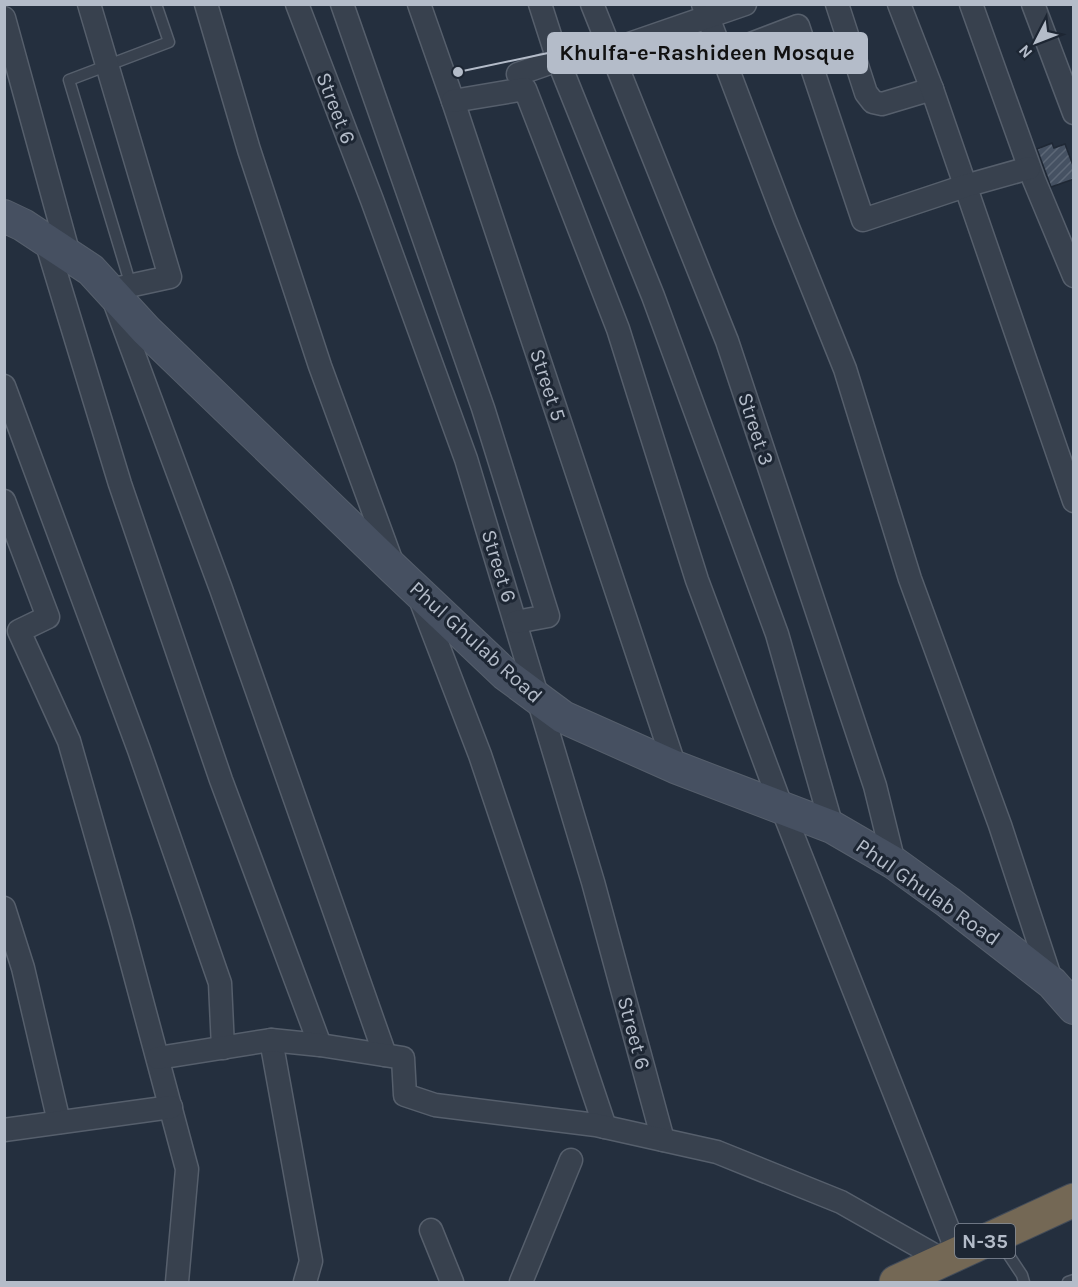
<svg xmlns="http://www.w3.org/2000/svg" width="1078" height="1287" font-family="Karla,sans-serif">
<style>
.building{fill:url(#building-hatch);stroke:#1f2835;stroke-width:1.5}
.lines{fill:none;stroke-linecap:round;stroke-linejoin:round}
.lane-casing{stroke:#565f6c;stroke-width:13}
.street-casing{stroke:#565f6c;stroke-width:25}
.secondary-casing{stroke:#565f6c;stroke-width:34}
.highway-casing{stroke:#434c59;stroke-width:35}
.lane{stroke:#38414e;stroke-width:10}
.street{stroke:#38414e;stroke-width:22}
.secondary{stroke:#465061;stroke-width:32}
.highway{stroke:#746855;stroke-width:33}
.labels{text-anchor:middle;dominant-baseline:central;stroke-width:6;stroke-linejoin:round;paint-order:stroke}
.shield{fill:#1d2633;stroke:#878f9c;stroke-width:1.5}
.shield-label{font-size:20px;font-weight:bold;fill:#b4bcc9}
.street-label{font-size:21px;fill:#b4bcc9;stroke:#1d2633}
.leader{fill:none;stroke:#b4bcc9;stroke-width:2}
.callout-dot{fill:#b4bcc9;stroke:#1d2633;stroke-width:2}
.callout{fill:#b4bcc9;stroke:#b4bcc9;stroke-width:2}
.callout-label{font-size:22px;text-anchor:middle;font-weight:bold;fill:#111}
</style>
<defs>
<pattern id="building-hatch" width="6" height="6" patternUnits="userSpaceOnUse" patternTransform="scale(1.5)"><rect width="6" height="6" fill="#455162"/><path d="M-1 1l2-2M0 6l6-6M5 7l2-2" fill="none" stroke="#5d6877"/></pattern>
</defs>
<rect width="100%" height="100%" fill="#242f3e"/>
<path class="building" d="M1052,143l2,5 11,-4 9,24v11l-23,8 -14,-38z"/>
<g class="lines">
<defs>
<g id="lane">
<path d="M131,286l-62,-206 100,-38 -13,-38"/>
<path d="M1008,1254l14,21 2,7"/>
<path d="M1068,1282l6,-2"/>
</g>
<g id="street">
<path d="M89,4l81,273 -60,13 111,299 164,466"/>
<path d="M206,4l43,146 71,216 73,199"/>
<path d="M297,4l75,196 94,259 127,423 70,258"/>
<path d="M342,4l141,404 65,208 -32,6"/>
<path d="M419,4l34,97 222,666"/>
<path d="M540,4l18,56 95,236 124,338 55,193"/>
<path d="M592,4l135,337 148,445 19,77"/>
<path d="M703,4l82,216 60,149 65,210 90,246 52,158"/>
<path d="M837,4l29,89 7,9 9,2 50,-15"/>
<path d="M899,4l33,85 142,412"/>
<path d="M971,4l63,176 40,96"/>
<path d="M1033,4l41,109"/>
<path d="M4,18l65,237"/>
<path d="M609,51l136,-47"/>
<path d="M722,55l76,-29 65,194 102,-34 64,-18"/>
<path d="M518,74l40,-14"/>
<path d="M453,101l72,-12 93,240 79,251 85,228 176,446"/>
<path d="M46,241l74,243 101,296 99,265"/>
<path d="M4,386l135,364 81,233 3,65"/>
<path d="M4,501l44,116 -29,14 50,110 52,182 66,246 -10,113"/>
<path d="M419,596l61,159 125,372"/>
<path d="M4,908l19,60 36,154"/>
<path d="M271,1040l40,221 -6,21"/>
<path d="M158,1058l113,-18 49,5 83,13 2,37 30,10 161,20 121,27 124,50 102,58"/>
<path d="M4,1130l167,-23"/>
<path d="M431,1230l21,52"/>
<path d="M521,1282l50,-122"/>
</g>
<path id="secondary" d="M4,216l19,9 68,45 55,60 248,239 111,105 58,43 112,50 157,60 62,36 54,39 104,81 22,25"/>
<path id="highway" d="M896,1282l178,-82"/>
</defs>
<use href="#lane" class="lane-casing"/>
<use href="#street" class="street-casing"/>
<use href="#secondary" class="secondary-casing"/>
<use href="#highway" class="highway-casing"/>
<use href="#lane" class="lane"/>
<use href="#street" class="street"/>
<use href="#secondary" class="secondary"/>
<use href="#highway" class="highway"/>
</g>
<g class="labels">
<rect class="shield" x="955" y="1224" width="60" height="34" rx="4.5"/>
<g class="shield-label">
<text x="985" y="1241">N-35</text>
</g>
<g class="street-label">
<text transform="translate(336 108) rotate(69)">Street 6</text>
<text transform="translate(548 385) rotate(72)">Street 5</text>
<text transform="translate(756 429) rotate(72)">Street 3</text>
<text transform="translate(499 566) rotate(73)">Street 6</text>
<text transform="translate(476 642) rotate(42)">Phul Ghulab Road</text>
<text transform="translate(928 892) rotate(35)">Phul Ghulab Road</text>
<text transform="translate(634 1033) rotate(75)">Street 6</text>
</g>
</g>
<path class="leader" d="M458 72L548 53"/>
<circle class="callout-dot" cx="458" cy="72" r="6"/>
<rect class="callout" x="548" y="33" width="319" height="40" rx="6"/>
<g class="callout-label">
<text x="707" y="60">Khulfa-e-Rashideen Mosque</text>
</g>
<rect width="1078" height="1287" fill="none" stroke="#b4bcc9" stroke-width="12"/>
<g transform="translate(1036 42) rotate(228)" stroke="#1d2633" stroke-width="4.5" paint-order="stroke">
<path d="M0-4.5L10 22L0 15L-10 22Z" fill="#b4bcc9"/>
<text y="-9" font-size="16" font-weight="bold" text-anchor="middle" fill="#b4bcc9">N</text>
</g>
</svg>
